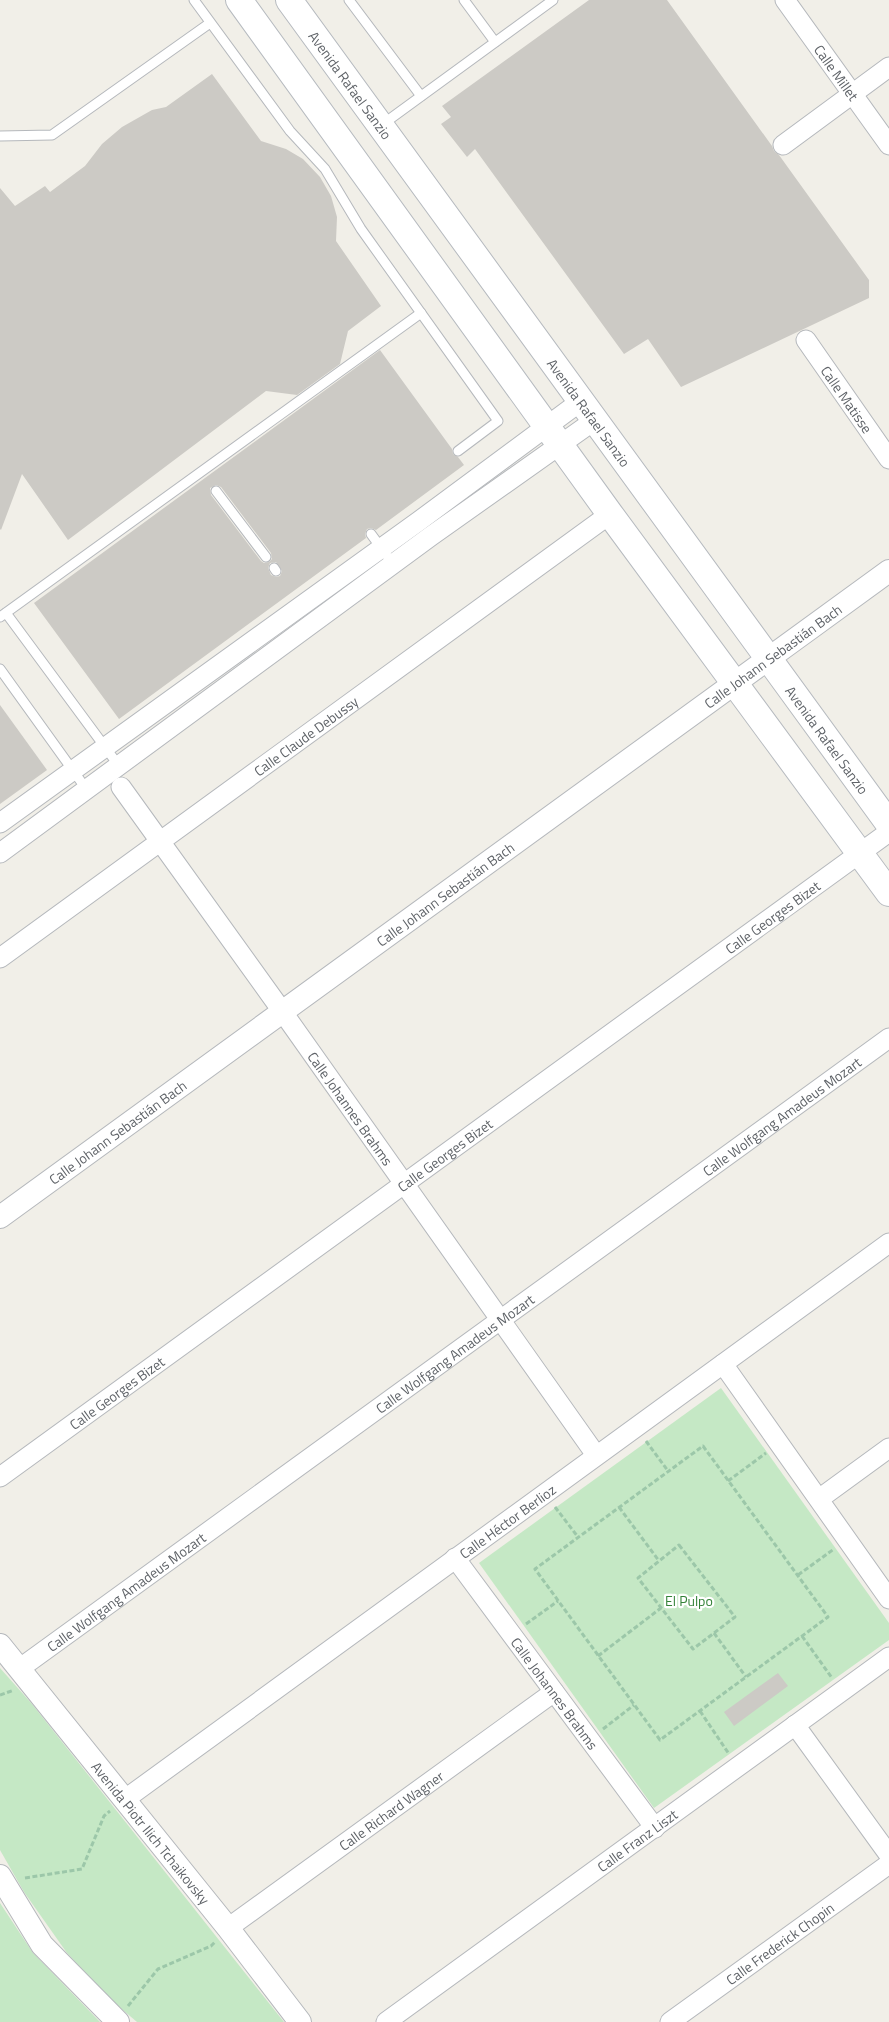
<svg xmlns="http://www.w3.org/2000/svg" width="889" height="2022" font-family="'Titillium Web',sans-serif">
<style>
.green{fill:#c5e8c5}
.building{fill:#cccac5;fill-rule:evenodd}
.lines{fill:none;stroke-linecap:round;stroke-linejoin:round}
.service-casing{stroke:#b5b8bc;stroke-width:11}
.minor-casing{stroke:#b5b8bc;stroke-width:21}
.tertiary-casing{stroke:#b5b8bc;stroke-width:24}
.secondary-casing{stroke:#b6babf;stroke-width:28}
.path{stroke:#9cc7a9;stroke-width:3;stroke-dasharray:5 2.5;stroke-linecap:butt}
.service{stroke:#fff;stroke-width:9}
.minor{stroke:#fff;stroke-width:19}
.tertiary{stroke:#fff;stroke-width:22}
.secondary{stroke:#fff;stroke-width:26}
.labels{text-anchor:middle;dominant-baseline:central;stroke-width:4.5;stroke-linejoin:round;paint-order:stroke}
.street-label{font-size:14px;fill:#5f6368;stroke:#fff}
.park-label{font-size:14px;fill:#348238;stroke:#fff}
</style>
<rect width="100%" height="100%" fill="#f1efe8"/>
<g class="green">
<path d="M721,1388l168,235v17l-235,168 -175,-245z"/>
<path d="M0,1668l32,36 252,318h-147l-27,-23 -43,-46 -43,-61 -24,-42z"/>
<path d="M0,1903l33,50 67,69h-100z"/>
</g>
<g class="building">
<path d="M589,0h78l105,146 2,5 5,4 90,125v18l-188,89 -33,-48 -24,15 -149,-205 -8,8 -26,-33 10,-7 -9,-11z"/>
<path d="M212,74l49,67 25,8 17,10 17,18 11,19 6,21 -1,24 45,65 -33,25 -8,33 -43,31 -31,-4 -198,149 -46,-66 -21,56 -1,-1v-341l15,18 30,-20 5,6 35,-26 17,-22 20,-17 30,-17 14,-3z"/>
<path d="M380,350l72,99 1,5 5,3 6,8 -88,65 -5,-2 -4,1 -2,5 1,4 -247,181 -85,-116zM216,485l5,2 50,66 1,6 -3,3 -5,1 -3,-2 -50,-66 -1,-7zM276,562l6,9 -2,5 -4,1 -5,-2 -3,-7 2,-5z"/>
<path d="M0,705l47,65 -47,34z"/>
<path d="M778,1673l10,13 -54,40 -10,-14z"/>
</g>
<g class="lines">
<defs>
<g id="service">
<path d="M194,0l96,131 35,38 36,60 137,192 -40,30"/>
<path d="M349,0l72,96"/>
<path d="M464,0l31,42"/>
<path d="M383,124l170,-124"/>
<path d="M0,136l52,-1 158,-112"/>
<path d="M216,491l50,66"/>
<path d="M371,534l22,30"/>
<path d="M274,568l2,3"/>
<path d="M6,613l113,153"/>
<path d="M0,617l421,-304"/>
<path d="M0,669l87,121"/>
</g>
<g id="minor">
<path id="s1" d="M785,0l104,145"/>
<path d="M783,145l106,-78"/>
<path id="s2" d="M806,340l83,119"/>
<path id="s3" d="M121,787l161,224 314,444"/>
<path d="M0,823l419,-302 162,-120"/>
<path d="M0,853l431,-317 164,-116"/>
<path id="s4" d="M0,958l610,-444"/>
<path d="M723,1364l166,235"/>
<path id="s5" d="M0,1477l889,-645"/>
<path d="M819,1499l70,-51"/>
<path id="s6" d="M455,1558l200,270"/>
<path id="s7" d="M19,1669l870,-631"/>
<path d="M795,1725l94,130"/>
<path id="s8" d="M124,1800l765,-557"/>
<path id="s9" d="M228,1928l326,-236"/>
<path id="s10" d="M386,2022l503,-365"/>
<path id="s11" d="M670,2022l219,-158"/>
</g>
<g id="tertiary">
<path id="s12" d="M0,1217l889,-646"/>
<path id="s13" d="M0,1645l228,283 72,94"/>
<path d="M0,1876l42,69 76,77"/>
</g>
<g id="secondary">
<path d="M239,0l371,514 279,379"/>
<path id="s14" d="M289,0l600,824"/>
</g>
</defs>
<use href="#service" class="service-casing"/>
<use href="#minor" class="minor-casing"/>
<use href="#tertiary" class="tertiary-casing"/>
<use href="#secondary" class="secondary-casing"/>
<g class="path">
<path d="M646,1441l22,30"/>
<path d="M703,1446l125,171 -168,123 -125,-171z"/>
<path d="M728,1481l38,-28"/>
<path d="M555,1507l23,30"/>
<path d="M619,1507l40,54"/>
<path d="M679,1545l56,72 -42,32 -55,-71z"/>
<path d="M798,1575l36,-26"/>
<path d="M526,1624l32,-23"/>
<path d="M714,1633l32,44"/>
<path d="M802,1636l30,42"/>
<path d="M598,1656l63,-48"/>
<path d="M0,1695l14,-5"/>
<path d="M700,1711l29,43"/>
<path d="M603,1729l31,-24"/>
<path d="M25,1878l57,-9 22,-53 6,-5"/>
<path d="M128,2006l30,-37 53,-23 4,-4"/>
</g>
<use href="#service" class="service"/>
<use href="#minor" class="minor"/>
<use href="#tertiary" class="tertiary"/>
<use href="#secondary" class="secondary"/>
</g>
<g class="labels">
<g class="street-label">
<text stroke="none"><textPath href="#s1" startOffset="89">Calle Millet</textPath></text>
<text stroke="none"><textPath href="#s14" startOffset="105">Avenida Rafael Sanzio</textPath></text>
<text stroke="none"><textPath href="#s2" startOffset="72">Calle Matisse</textPath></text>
<text stroke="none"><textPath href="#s14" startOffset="510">Avenida Rafael Sanzio</textPath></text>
<text stroke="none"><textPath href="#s12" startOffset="955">Calle Johann Sebastián Bach</textPath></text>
<text stroke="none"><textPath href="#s4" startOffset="378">Calle Claude Debussy</textPath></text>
<text stroke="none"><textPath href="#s14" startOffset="915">Avenida Rafael Sanzio</textPath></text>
<text stroke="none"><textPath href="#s12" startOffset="550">Calle Johann Sebastián Bach</textPath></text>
<text stroke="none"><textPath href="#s5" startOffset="954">Calle Georges Bizet</textPath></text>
<text stroke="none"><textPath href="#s3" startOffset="395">Calle Johannes Brahms</textPath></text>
<text stroke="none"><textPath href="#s7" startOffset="942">Calle Wolfgang Amadeus Mozart</textPath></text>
<text stroke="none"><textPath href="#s12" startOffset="145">Calle Johann Sebastián Bach</textPath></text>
<text stroke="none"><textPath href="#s5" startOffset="549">Calle Georges Bizet</textPath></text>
<text stroke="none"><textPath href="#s7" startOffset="538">Calle Wolfgang Amadeus Mozart</textPath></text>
<text stroke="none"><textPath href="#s5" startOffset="144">Calle Georges Bizet</textPath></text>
<text stroke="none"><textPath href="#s8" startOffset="474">Calle Héctor Berlioz</textPath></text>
<text stroke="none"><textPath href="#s7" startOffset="132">Calle Wolfgang Amadeus Mozart</textPath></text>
<text stroke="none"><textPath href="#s6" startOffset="168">Calle Johannes Brahms</textPath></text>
<text stroke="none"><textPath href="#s9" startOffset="201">Calle Richard Wagner</textPath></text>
<text stroke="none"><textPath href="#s13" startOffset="241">Avenida Piotr Ilich Tchaikovsky</textPath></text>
<text stroke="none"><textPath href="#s10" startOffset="310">Calle Franz Liszt</textPath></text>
<text stroke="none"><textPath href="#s11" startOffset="135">Calle Frederick Chopin</textPath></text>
</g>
<g class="park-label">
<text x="689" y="1600">El Pulpo</text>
</g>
</g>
</svg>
